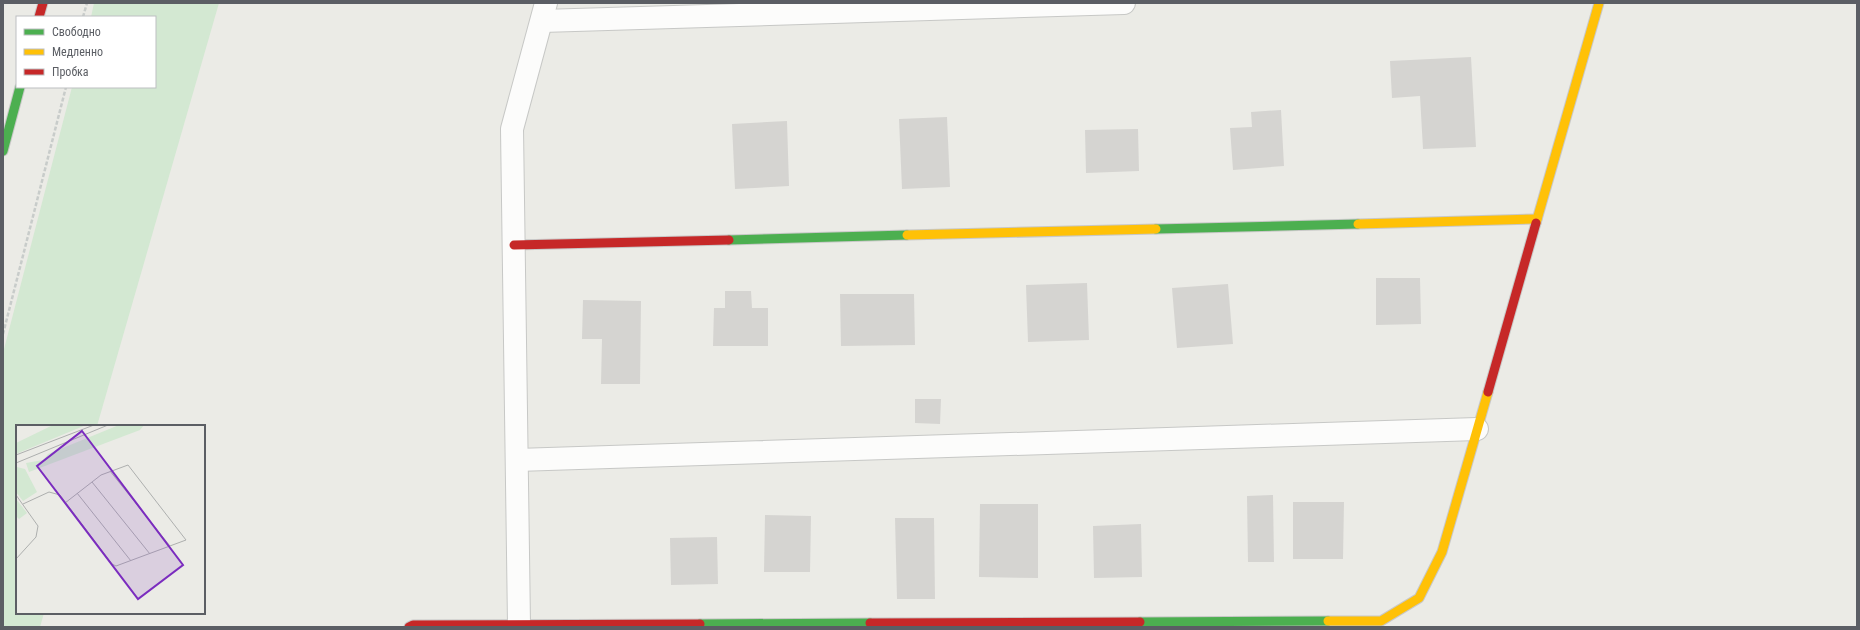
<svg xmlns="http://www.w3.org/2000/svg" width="1860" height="630" font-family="'Roboto Condensed',sans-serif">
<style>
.green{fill:#d3e8d2}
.building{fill:#d5d4d1}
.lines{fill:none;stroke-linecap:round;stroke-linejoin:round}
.street-casing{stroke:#c7c8c6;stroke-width:24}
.fast-casing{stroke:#c8c8c7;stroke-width:11}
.slow-casing{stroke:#c8c8c7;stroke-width:11}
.jam-casing{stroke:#c8c8c7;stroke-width:11}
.path{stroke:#c8ccca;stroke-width:2.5;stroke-dasharray:4 2;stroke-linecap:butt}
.street{stroke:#fcfcfb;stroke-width:22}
.fast{stroke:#4caf50;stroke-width:9}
.slow{stroke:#ffc107;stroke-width:9}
.jam{stroke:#c62828;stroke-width:9}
.inset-road{fill:none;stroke:#adafae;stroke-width:1}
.view{fill:#7b2cbf;fill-opacity:0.15;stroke:#7b2cbf;stroke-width:2}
.inset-edge{fill:none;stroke:#5b5e64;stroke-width:2}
</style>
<rect width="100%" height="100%" fill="#ebebe6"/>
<path class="green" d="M94,3h125l-122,423h-80v187h27l-4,14h-37v-274l69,-266h83v-70h-64z"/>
<g class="building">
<path d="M1471,57l5,90 -53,2 -3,-53 -28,2 -2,-37z"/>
<path d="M1281,110l3,56 -51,4 -3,-42 22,-1 -1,-15z"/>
<path d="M947,117l3,70 -48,2 -3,-70z"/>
<path d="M787,121l2,65 -54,3 -3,-65z"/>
<path d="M1138,129l1,42 -53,2 -1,-43z"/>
<path d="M1376,278h44l1,46 -45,1z"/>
<path d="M1087,283l2,57 -61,2 -2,-57z"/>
<path d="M1228,284l5,60 -56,4 -5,-60z"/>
<path d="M725,291h26l1,17h16v38h-55l1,-38h11z"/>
<path d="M840,294h74l1,51 -74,1z"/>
<path d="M583,300l58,1 -1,83h-39l1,-45h-20z"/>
<path d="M915,399h26l-1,25 -25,-1z"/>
<path d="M1273,495l1,67h-26l-1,-66z"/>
<path d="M1293,502h51l-1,57h-50z"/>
<path d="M980,504h58v74l-59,-1z"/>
<path d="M765,515l46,1 -1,56h-46z"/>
<path d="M895,518h39l1,81h-38z"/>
<path d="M1141,524l1,53 -48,1 -1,-52z"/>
<path d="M717,537l1,47 -47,1 -1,-47z"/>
</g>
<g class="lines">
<defs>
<g id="street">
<path d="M542,21l582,-18"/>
<path d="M517,460l960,-31"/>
<path d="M519,624l-7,-495 34,-126"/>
</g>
<g id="fast">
<path d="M3,151l17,-64"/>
<path d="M1156,229l202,-5"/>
<path d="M729,240l178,-5"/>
<path d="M1140,622l188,-1"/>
<path d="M700,624l170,-1"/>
</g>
<g id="slow">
<path d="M1536,223l63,-220"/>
<path d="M1358,224l179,-5"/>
<path d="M907,235l249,-6"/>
<path d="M1328,621h53l38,-23 23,-46 46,-160"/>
</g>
<g id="jam">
<path d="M39,17l4,-14"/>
<path d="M514,245l215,-5"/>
<path d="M1488,392l48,-169"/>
<path d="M870,623l270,-1"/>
<path d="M409,627l4,-2 287,-1"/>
</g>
</defs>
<use href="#street" class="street-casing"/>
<use href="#fast" class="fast-casing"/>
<use href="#slow" class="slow-casing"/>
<use href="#jam" class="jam-casing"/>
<g class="path">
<path d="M83,17l4,-14"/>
<path d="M3,334l63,-247"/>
</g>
<use href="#street" class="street"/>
<use href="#fast" class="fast"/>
<use href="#slow" class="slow"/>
<use href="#jam" class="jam"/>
</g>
<g transform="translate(16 425)">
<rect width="189" height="189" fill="#ebebe6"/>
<path d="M37,0h33l-70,29v-11zM103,0h25l-4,5 -111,42 -3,-9 17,-3 5,-6zM1,42l8,2 12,23 -14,9 -7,-9zM0,74l11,14 -8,6 -3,-3z" fill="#d3e8d2"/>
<path class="inset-road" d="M0,30l78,-30M0,38l92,-38M94,46l60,75M76,57l58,72M61,68l54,68M0,70l22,31 -2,11 -20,22M7,79l26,-12 11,3 52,69 4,2 70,-26 -58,-75 -27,10 -36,28"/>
<path class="view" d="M66,6l101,134 -45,34 -101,-133z"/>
<rect width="189" height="189" class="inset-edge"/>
</g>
<rect width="1860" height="630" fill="none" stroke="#5b5e64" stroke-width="8"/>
<rect x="16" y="16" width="140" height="72" fill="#ffffff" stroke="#bdbfc1"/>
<rect x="24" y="29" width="20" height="6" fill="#4caf50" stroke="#bdbfc1"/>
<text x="52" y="36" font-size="12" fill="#5b5e64">Свободно</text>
<rect x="24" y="49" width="20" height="6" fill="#ffc107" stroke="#bdbfc1"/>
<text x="52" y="56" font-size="12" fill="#5b5e64">Медленно</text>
<rect x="24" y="69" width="20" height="6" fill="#c62828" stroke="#bdbfc1"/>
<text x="52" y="76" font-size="12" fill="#5b5e64">Пробка</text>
</svg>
